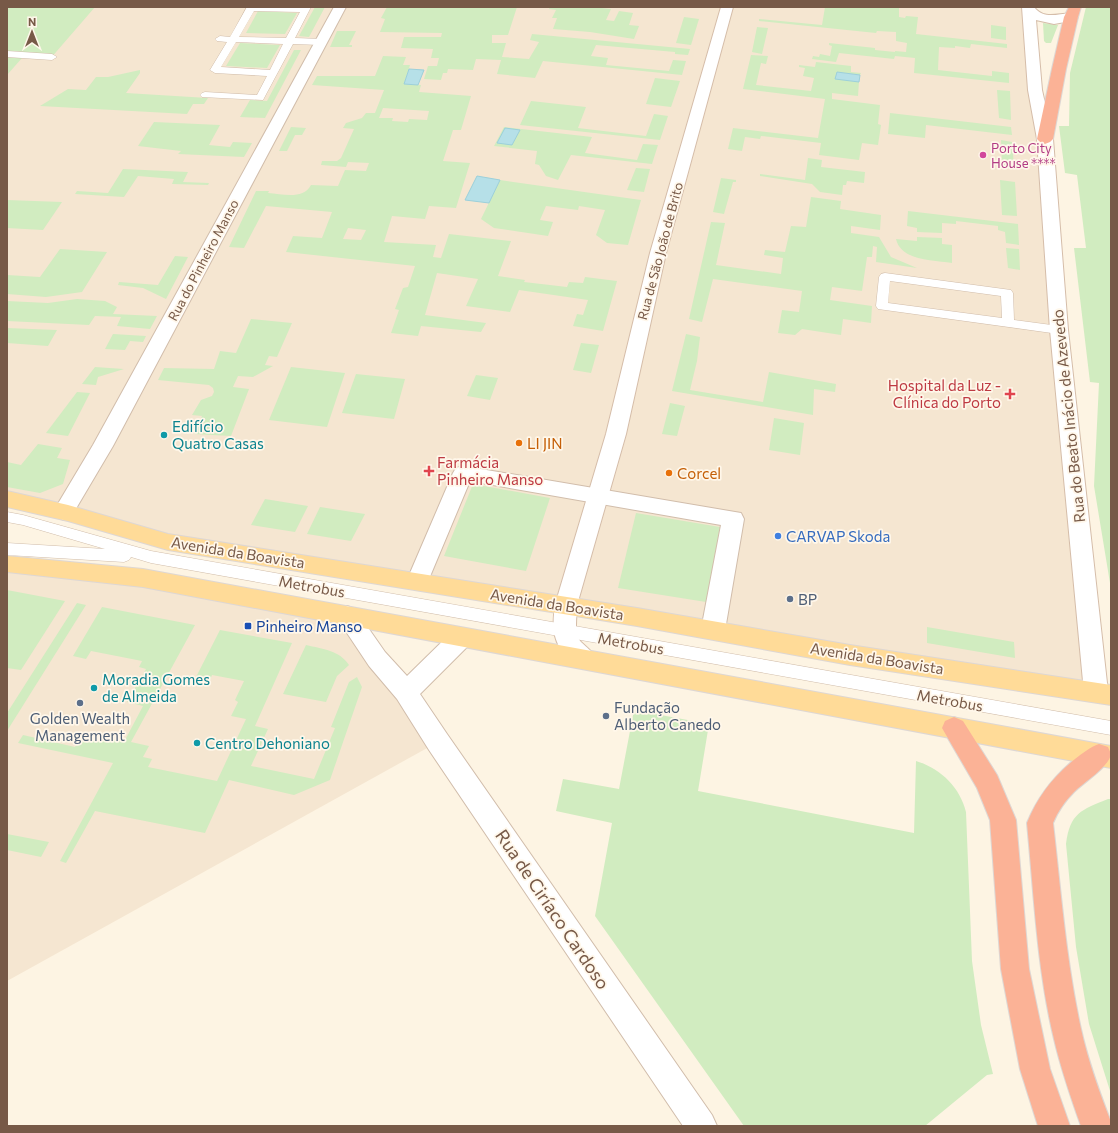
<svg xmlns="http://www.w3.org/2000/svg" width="1118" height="1133" font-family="Commissioner,sans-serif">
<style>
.residential{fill:#f5e6d1}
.green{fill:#d1ecc0;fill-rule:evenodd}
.water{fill:#b6e0e8;stroke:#9cd0da}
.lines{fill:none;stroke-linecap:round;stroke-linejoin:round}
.service-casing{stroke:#d1bdab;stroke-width:1}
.minor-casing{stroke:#d1bdab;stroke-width:2}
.secondary-casing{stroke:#d5bda9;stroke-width:2}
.primary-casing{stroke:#ded7d3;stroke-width:2}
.motorway-casing{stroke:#ded7d3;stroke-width:2}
.service{fill:#fff;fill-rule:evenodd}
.minor{fill:#fff;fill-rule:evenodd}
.secondary{fill:#fff;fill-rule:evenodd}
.primary{fill:#ffdb98;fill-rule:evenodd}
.motorway{fill:#fbb296;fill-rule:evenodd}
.hotel-dot{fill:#d1479c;stroke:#fff7ea;stroke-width:1.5}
.health-dot{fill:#e0444e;stroke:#fff7ea;stroke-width:1.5}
.culture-dot{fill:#0f9aa8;stroke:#fff7ea;stroke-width:1.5}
.food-dot{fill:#e8710a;stroke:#fff7ea;stroke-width:1.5}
.shop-dot{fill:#3f7fe0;stroke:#fff7ea;stroke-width:1.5}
.service-dot{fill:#5c6f8a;stroke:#fff7ea;stroke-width:1.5}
.transit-dot{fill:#1a4fb4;stroke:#fff7ea;stroke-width:1.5}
.labels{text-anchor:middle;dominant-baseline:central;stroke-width:3.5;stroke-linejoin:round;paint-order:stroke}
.far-hotel-label{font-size:13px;fill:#b23c85;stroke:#fff7ea;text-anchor:start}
.far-street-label{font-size:13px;fill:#775947;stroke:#fff7ea}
.health-label{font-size:15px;fill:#be3a42;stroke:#fff7ea;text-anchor:end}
.street-label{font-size:15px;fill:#775947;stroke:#fff7ea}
.culture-label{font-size:15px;fill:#0d838f;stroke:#fff7ea;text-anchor:start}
.food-label{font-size:15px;fill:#c56008;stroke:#fff7ea;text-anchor:start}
.shop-label{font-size:15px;fill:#366cbe;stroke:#fff7ea;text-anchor:start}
.service-label{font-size:15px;fill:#4e5e75;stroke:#fff7ea;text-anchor:start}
.transit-label{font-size:15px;fill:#164399;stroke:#fff7ea;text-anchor:start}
.near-street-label{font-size:18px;fill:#775947;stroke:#fff7ea}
</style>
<rect width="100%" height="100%" fill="#fdf4e3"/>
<g class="residential">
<path d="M7,7h1021l68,685 -900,-146 -189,-47z"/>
<path d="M7,564l340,51 91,127 -431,239z"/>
</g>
<g class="green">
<path d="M7,7h88l-45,52 -28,-1 -15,17z"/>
<path d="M315,7h10l-16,30 -10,-1z"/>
<path d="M387,7h130l-9,28h-16v8h14l-4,14 27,2 10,-17 -9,-2 2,-6 158,15 -2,6 -13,-1v-2l-79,-7 -5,11 17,2 -2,7 63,6 4,-11 13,1 -4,14 -139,-14 -8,17 -38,-4 4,-14 -25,-1 -3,11 -25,-1 -1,4h-4l-2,7 -17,-1 4,-13h9l2,-8h-8l2,-9 -32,-1 3,-11h37l1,-4 -62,-1 5,-13 -4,-1z"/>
<path d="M550,7h43l18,2 -5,11 8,1 5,-10 14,2 -4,12 10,1 -5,13 -44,-7 -37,-3 4,-11h-5l4,-8 -7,-1z"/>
<path d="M825,7h74v10l6,1 1,-2 12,1 -2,17 91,10v4l-36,-4 -1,4 -15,-2v2l-16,-1 -1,23 54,6v-5l17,2v10l-95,-10 1,-15 -20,-2 -1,3 -55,-6 -3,9 -24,-3 1,-3 6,1 1,-3 10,2 2,-10 -3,-1v-2l46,5v2l20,2v-1l11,1 1,-9 -11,-2v-9l-19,-1 -1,2 -117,-12v-2l63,6z"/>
<path d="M1086,7h25v582l-17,-103 5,-103 -9,-1 -16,-134h12l-9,-73 -12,-2 -6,-47h10l1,-53z"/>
<path d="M258,11l39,2 -12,21 -39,-1z"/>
<path d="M684,17l15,2 -8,26 -15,-2z"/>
<path d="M1043,23l15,2 -7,18h-5l-2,-2z"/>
<path d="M991,25l15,2v13l-15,-2z"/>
<path d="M757,27l11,1 -6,26 -10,-2z"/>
<path d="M337,31h19l-7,14h3v2h-22z"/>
<path d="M240,43l40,2 -13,23 -41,-2z"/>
<path d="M294,50h7l-36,68 -25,-1 10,-17 17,1z"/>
<path d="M751,55l17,1 -2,8 -5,-1 -5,22 55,6 3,-13 -11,-2 2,-8 -6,-1v-2l16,2 1,-5 35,4v6l10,1 -1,2 -23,-3 -1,7 23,3 -1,14 -26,-3v6l48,6 -2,19 3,1 -3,20 -16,-2 -3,17 -40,-5 2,-12 -60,-7 -1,3 -15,-2 -3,14 -14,-2 5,-21 85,10 7,-39 -82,-10z"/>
<path d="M383,56l23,1 -3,8h7l-6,19 17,1 -2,7 52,4 -10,34h-8l-10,31 27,2 -14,45 -27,-2 -4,13 -33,-3 -8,26 52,3 -3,12 8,1 8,-24 62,7 -13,35 27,4 -1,2 43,5 2,-5 14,1 2,-6 32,4 -14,50 -30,-5 4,-12 6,1 5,-15 -69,-10 -9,22 -44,-6 12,-27 -41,-6 -12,42 61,8 -5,9 -60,-6 -3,10 -27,-3 8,-23 -4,-1 8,-21 5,-1 7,-21 -129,-14 7,-16 29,2 10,-26 -66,-6 -22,42 -15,-1 27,-56h13l-1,2c15,1 35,7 43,-8l27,1 7,-16 21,1 3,-8 -21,-1 -2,5 -25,-2 1,-4h15l4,-3 13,-29 -11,-1 3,-5 16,-5 4,-5h9l9,-23 -72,-5 5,-9h58zM383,108l46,3 -2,9 -18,-1 -1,3 -16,-1 1,-3h-14zM348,228l18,2 -5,10 -18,-1z"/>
<path d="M140,70v3l-14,20 82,5 -4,6h-11l-6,10 -147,-8 28,-17 18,1 10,-13h12z"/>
<path d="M655,78l25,3 -9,26 -25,-3z"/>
<path d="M997,90l13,1 1,29 -12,-2z"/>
<path d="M531,101l55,6 -8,21 68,8 8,-22 14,2 -8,24 -140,-15z"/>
<path d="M890,113l121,14 1,8 -86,-10 -1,13 -37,-4z"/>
<path d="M154,122l66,3 -11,20 21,2 3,-5 19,1 -8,14 -66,-3 3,-3 -43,-5z"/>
<path d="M291,127l15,1 -4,7h-7l-8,16h-8z"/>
<path d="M504,127l88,10 -7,16 52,7 6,-16 15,1 -6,19 -81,-9 -13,25 -12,-4 -7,-11 -4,-1 2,-13 -43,-5z"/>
<path d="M1001,140l11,2 2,24 -12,-1z"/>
<path d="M808,158l14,2 -1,7 44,5 -1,11 -17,-2 -1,4h-3l-1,10 -22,-3 -8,-8 -52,-8v-2l45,6z"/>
<path d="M636,168l14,1 -6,23 -17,-2z"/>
<path d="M123,169l65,3 -5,10 26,1 -1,2 -36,-1 2,-5 -36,-3 -14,21 -49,-3 2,-3 31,2z"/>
<path d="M721,178l15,2v2h-3l-9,32 -11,-2z"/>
<path d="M500,180l141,20 -13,45 -21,-2 -11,-8 9,-25 -26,-4 -1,4 -32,-4 -6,14 13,2 -5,14 -54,-8 -13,-9z"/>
<path d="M1000,180l15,2 2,34 -15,-1z"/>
<path d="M811,197l30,4 -1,8 41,6 -1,15 -29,-4v7l28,4 12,20 26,11 -41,-6 1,-15 -4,-1 -1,11h-5l-5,34 -30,-4 -2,13 42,6 -1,17 -28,-4 -2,16 -39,-6 -7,6 -17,-2 4,-23 17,2 3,-21 -89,-12 -11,43 -13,-3 22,-97 14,1 -9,42 65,9 2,-16 -19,-3 1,-5 20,2 6,-26 15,1z"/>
<path d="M7,200l55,2 -19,28 -36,-2z"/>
<path d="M908,211l110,13 1,21 -13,-2 -1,-11 -7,-2v-4l-42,-5v3l-14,-1v10l-25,-1v-4l-10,-2z"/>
<path d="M917,237l25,1v6l10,1v18c-19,-3 -51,-2 -56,-24l21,2z"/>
<path d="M1006,248l13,1 1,21 -12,-2z"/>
<path d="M60,249l47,3 -25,40 -36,5 -39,-3v-19l33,2z"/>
<path d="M175,256l13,1 -22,42 -23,-11 -25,-3 1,-3 39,3z"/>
<path d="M77,299l28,2 12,6 -4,7 44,2 -7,13 -33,-3 4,-9 -26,-1 -6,9 -82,-4v-20l41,2z"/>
<path d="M251,319l41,4 -15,34 -8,-1 -4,9 8,1 -20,11 -15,-1 -5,11 16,2 -18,47 -37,-2 8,-18 -10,-1 9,-15 11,-4 2,-4 -1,-4 -4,-3 -51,-5 6,-12 50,1 6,-18 16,2z"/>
<path d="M7,328l50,2 -9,16 -41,-3z"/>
<path d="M113,334l33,2 -3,6 -13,-1 -5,9 -20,-1z"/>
<path d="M686,334l14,3 -3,24 -7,29 73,12 6,-30 67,12 -1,8 -21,-3 -1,26 -141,-24z"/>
<path d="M581,343l18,2 -8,28 -18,-3z"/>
<path d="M95,367l29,2 -26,8 -2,8 -14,-1z"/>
<path d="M291,367l54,6 -18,54 -58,-7z"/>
<path d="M356,374l49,5 -11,40 -52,-6z"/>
<path d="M476,375l22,3 -8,22 -23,-4z"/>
<path d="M77,392l13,1 -22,43 -22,-3z"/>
<path d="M670,403l15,3 -8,30 -15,-2z"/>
<path d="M774,418l30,5 -4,32 -31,-5z"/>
<path d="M38,444l24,4 -5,10 13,2 -7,24 -23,9 -33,-6v-25l14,3z"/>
<path d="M473,484l77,14 -24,73 -82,-15z"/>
<path d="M265,499l43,7 -13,26 -44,-7z"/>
<path d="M320,507l45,7 -14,27 -44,-7z"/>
<path d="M636,513l84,14 -14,75 -88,-14z"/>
<path d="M7,590l58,11 -44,69 -14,-2z"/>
<path d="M77,603l9,2 -79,126v-18z"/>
<path d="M102,607l93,18 -64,117 18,4 -6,11 9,2 -4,8 69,14 29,-62 -15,-3 7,-14 -3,-2 9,-19 -32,-6 -2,5 -14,-3 24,-47 72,13 -37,83 13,3 -17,37 63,13 21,-51 -4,-1 18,-45 8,-5 5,10 -32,93 -36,15 -65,-15 -24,53 -110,-22 -29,52 -6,-2 53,-98 -95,-20 5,-8 52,12 8,-14 41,9 19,-36 -16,-4 19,-33 -7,-2 3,-6 -51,-10 -5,8 -13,-3z"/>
<path d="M927,627l87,15 1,16 -88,-15z"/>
<path d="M306,645c17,4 33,5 43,20l-12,11 -11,26 -43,-8z"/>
<path d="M634,710l75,14 -11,67 216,42 2,-72c24,7 44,26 50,51l6,149 9,64 12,49 -6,1 -62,51h-181l-149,-210 17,-93 -56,-12 7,-32 56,10z"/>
<path d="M1108,799h3v295l-22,-70 -13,-77 -10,-103c4,-31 15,-34 42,-45z"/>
<path d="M7,834l42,8 -8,15 -34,-7z"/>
</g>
<g class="water">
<path d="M409,69l15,1 -6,15 -14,-1z"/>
<path d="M837,72l23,3 -1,7 -24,-3z"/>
<path d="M505,128l15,2 -8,15 -15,-2z"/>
<path d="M477,176l23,4 -11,23 -24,-3z"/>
</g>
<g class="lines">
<defs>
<g id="service">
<path d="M247,7h64l-16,31 26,1 5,3 -5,3 -28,-1 -30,56 -61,-3 -2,-2 2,-2 3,-1 52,3 10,-19 -52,-3 -5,-3 17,-28 -10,-1 -2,-2 5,-3 10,1zM254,11l46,1 -14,26 -47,-1zM236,42l47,2 -13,26 -49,-3z"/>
<path d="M7,51l45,3 5,3 -5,3 -45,-3z"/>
<path d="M885,273l126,17 2,3 1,27 45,6 4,1 2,3 -2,3 -4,1 -181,-25 -2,-3 3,-29 2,-3zM890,281l111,15 1,22 -114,-15z"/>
<path d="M7,512l16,3 128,36 960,170v14l-960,-172 -20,-6 -2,3 -5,2 -117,-7v-12l98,6 -82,-24 -16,-3z"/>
</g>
<g id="minor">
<path d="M334,7h12l-233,439 -42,71 -7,3 -7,-3 -4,-5 40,-67z"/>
<path d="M463,466l278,47 3,6 -19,111 -4,7 -8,2 -8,-2 -4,-7 20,-105 -251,-44 -44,105 -8,3 -8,-3 -3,-6 46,-107 3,-5z"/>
<path d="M347,606l8,3 30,43 22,24 47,-46 8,-2 8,2 4,7 -4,7 -50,50 27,40 265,381 5,11h-34l-254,-376 -32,-51 -28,-33 -30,-45 -3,-6 3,-6z"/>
</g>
<g id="secondary">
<path d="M721,7h12l-67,246 -40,181 -49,171c0,11 -4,28 4,37 6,6 11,9 15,16l-4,7c-2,1 -6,3 -9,2 -15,-1 -28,-23 -29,-37 -1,-8 0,-17 1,-25l51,-171 44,-181z"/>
<path d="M1022,7h12c12,15 27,4 42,7l2,3 -2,3 -22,4 -18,-4 6,70 11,49 15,191 40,362 -3,7 -9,3 -9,-3 -3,-7 -34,-362 -13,-191 -9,-49z"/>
</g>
<g id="primary">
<path d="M7,491l61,14 100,29 469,74 213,37 261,40v20l-261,-40 -213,-39 -469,-76 -100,-29 -61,-14z"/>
<path d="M7,556l136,13 968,177v22l-968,-181 -136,-15z"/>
</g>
<g id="motorway">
<path d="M1069,7h12l-3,10 -12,52 -13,70 -3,3 -5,2 -5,-2 -3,-3 15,-70 12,-52z"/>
<path d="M954,717l9,4 34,54 19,45 13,149 21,100 20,57h-32l-18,-57 -19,-100 -11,-149 -13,-32 -35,-60 3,-7z"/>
<path d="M1099,744l9,3 3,7c-2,13 -27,28 -37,38 -9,9 -16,19 -21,31 8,69 13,138 28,206 7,32 18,62 30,93v4h-30c-10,-28 -20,-57 -27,-87 -17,-70 -20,-144 -27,-216 11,-27 26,-46 48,-64 8,-6 15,-12 24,-15z"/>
</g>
</defs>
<use href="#service" class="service-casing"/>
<use href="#minor" class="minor-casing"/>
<use href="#secondary" class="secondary-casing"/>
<use href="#primary" class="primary-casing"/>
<use href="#motorway" class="motorway-casing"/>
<use href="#service" class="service"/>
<use href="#minor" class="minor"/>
<use href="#secondary" class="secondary"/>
<use href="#primary" class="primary"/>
<use href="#motorway" class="motorway"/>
</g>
<circle class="hotel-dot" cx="983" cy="155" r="4"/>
<g class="health-dot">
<path d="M1008 388h4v4h4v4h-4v4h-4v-4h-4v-4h4z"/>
<path d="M427 465h4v4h4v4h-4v4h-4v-4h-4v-4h4z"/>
</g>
<g class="culture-dot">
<circle cx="164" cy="435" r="4"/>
<circle cx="94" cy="688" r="4"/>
<circle cx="197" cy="743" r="4"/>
</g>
<g class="food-dot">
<circle cx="519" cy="443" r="4"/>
<circle cx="669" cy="473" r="4"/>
</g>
<circle class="shop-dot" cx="778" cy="536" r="4"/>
<g class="service-dot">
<circle cx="790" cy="599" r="4"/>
<circle cx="80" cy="703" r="4"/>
<circle cx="606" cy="716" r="4"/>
</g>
<rect class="transit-dot" x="244" y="622" width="8" height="8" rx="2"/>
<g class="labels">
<g class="far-hotel-label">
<text x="991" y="148">Porto City<tspan x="991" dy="15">House ****</tspan></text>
</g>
<g class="far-street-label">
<text transform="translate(660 251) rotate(-75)">Rua de São João de Brito</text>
<text transform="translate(203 260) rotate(-62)">Rua do Pinheiro Manso</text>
</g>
<g class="health-label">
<text x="1001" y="385">Hospital da Luz -<tspan x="1001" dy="17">Clínica do Porto</tspan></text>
<text x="437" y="462" text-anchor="start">Farmácia<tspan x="437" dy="17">Pinheiro Manso</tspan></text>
</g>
<g class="street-label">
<text transform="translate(1068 416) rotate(-96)">Rua do Beato Inácio de Azevedo</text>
<text transform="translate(238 552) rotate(9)">Avenida da Boavista</text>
<text transform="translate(312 586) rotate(10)">Metrobus</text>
<text transform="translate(557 604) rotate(9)">Avenida da Boavista</text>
<text transform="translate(631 643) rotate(10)">Metrobus</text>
<text transform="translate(877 658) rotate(9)">Avenida da Boavista</text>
<text transform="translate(950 700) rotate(10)">Metrobus</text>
</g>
<g class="culture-label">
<text x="172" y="426">Edifício<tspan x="172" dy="17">Quatro Casas</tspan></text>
<text x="102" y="679">Moradia Gomes<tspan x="102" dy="17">de Almeida</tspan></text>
<text x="205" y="743">Centro Dehoniano</text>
</g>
<g class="food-label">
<text x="527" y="443">LI JIN</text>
<text x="677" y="473">Corcel</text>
</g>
<g class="shop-label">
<text x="786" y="536">CARVAP Skoda</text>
</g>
<g class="service-label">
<text x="798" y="599">BP</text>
<text x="614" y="707">Fundação<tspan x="614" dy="17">Alberto Canedo</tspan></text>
<text x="80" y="718" text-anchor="middle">Golden Wealth<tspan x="80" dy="17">Management</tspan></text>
</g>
<g class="transit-label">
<text x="256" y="626">Pinheiro Manso</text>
</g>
<g class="near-street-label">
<text transform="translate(553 909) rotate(56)">Rua de Ciríaco Cardoso</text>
</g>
</g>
<rect width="1118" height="1133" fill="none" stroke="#775947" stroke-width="16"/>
<g transform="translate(32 32)" stroke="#fff7ea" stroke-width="3" paint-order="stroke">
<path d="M0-3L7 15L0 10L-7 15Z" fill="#775947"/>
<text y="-6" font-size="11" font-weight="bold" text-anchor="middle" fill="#775947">N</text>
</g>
</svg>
